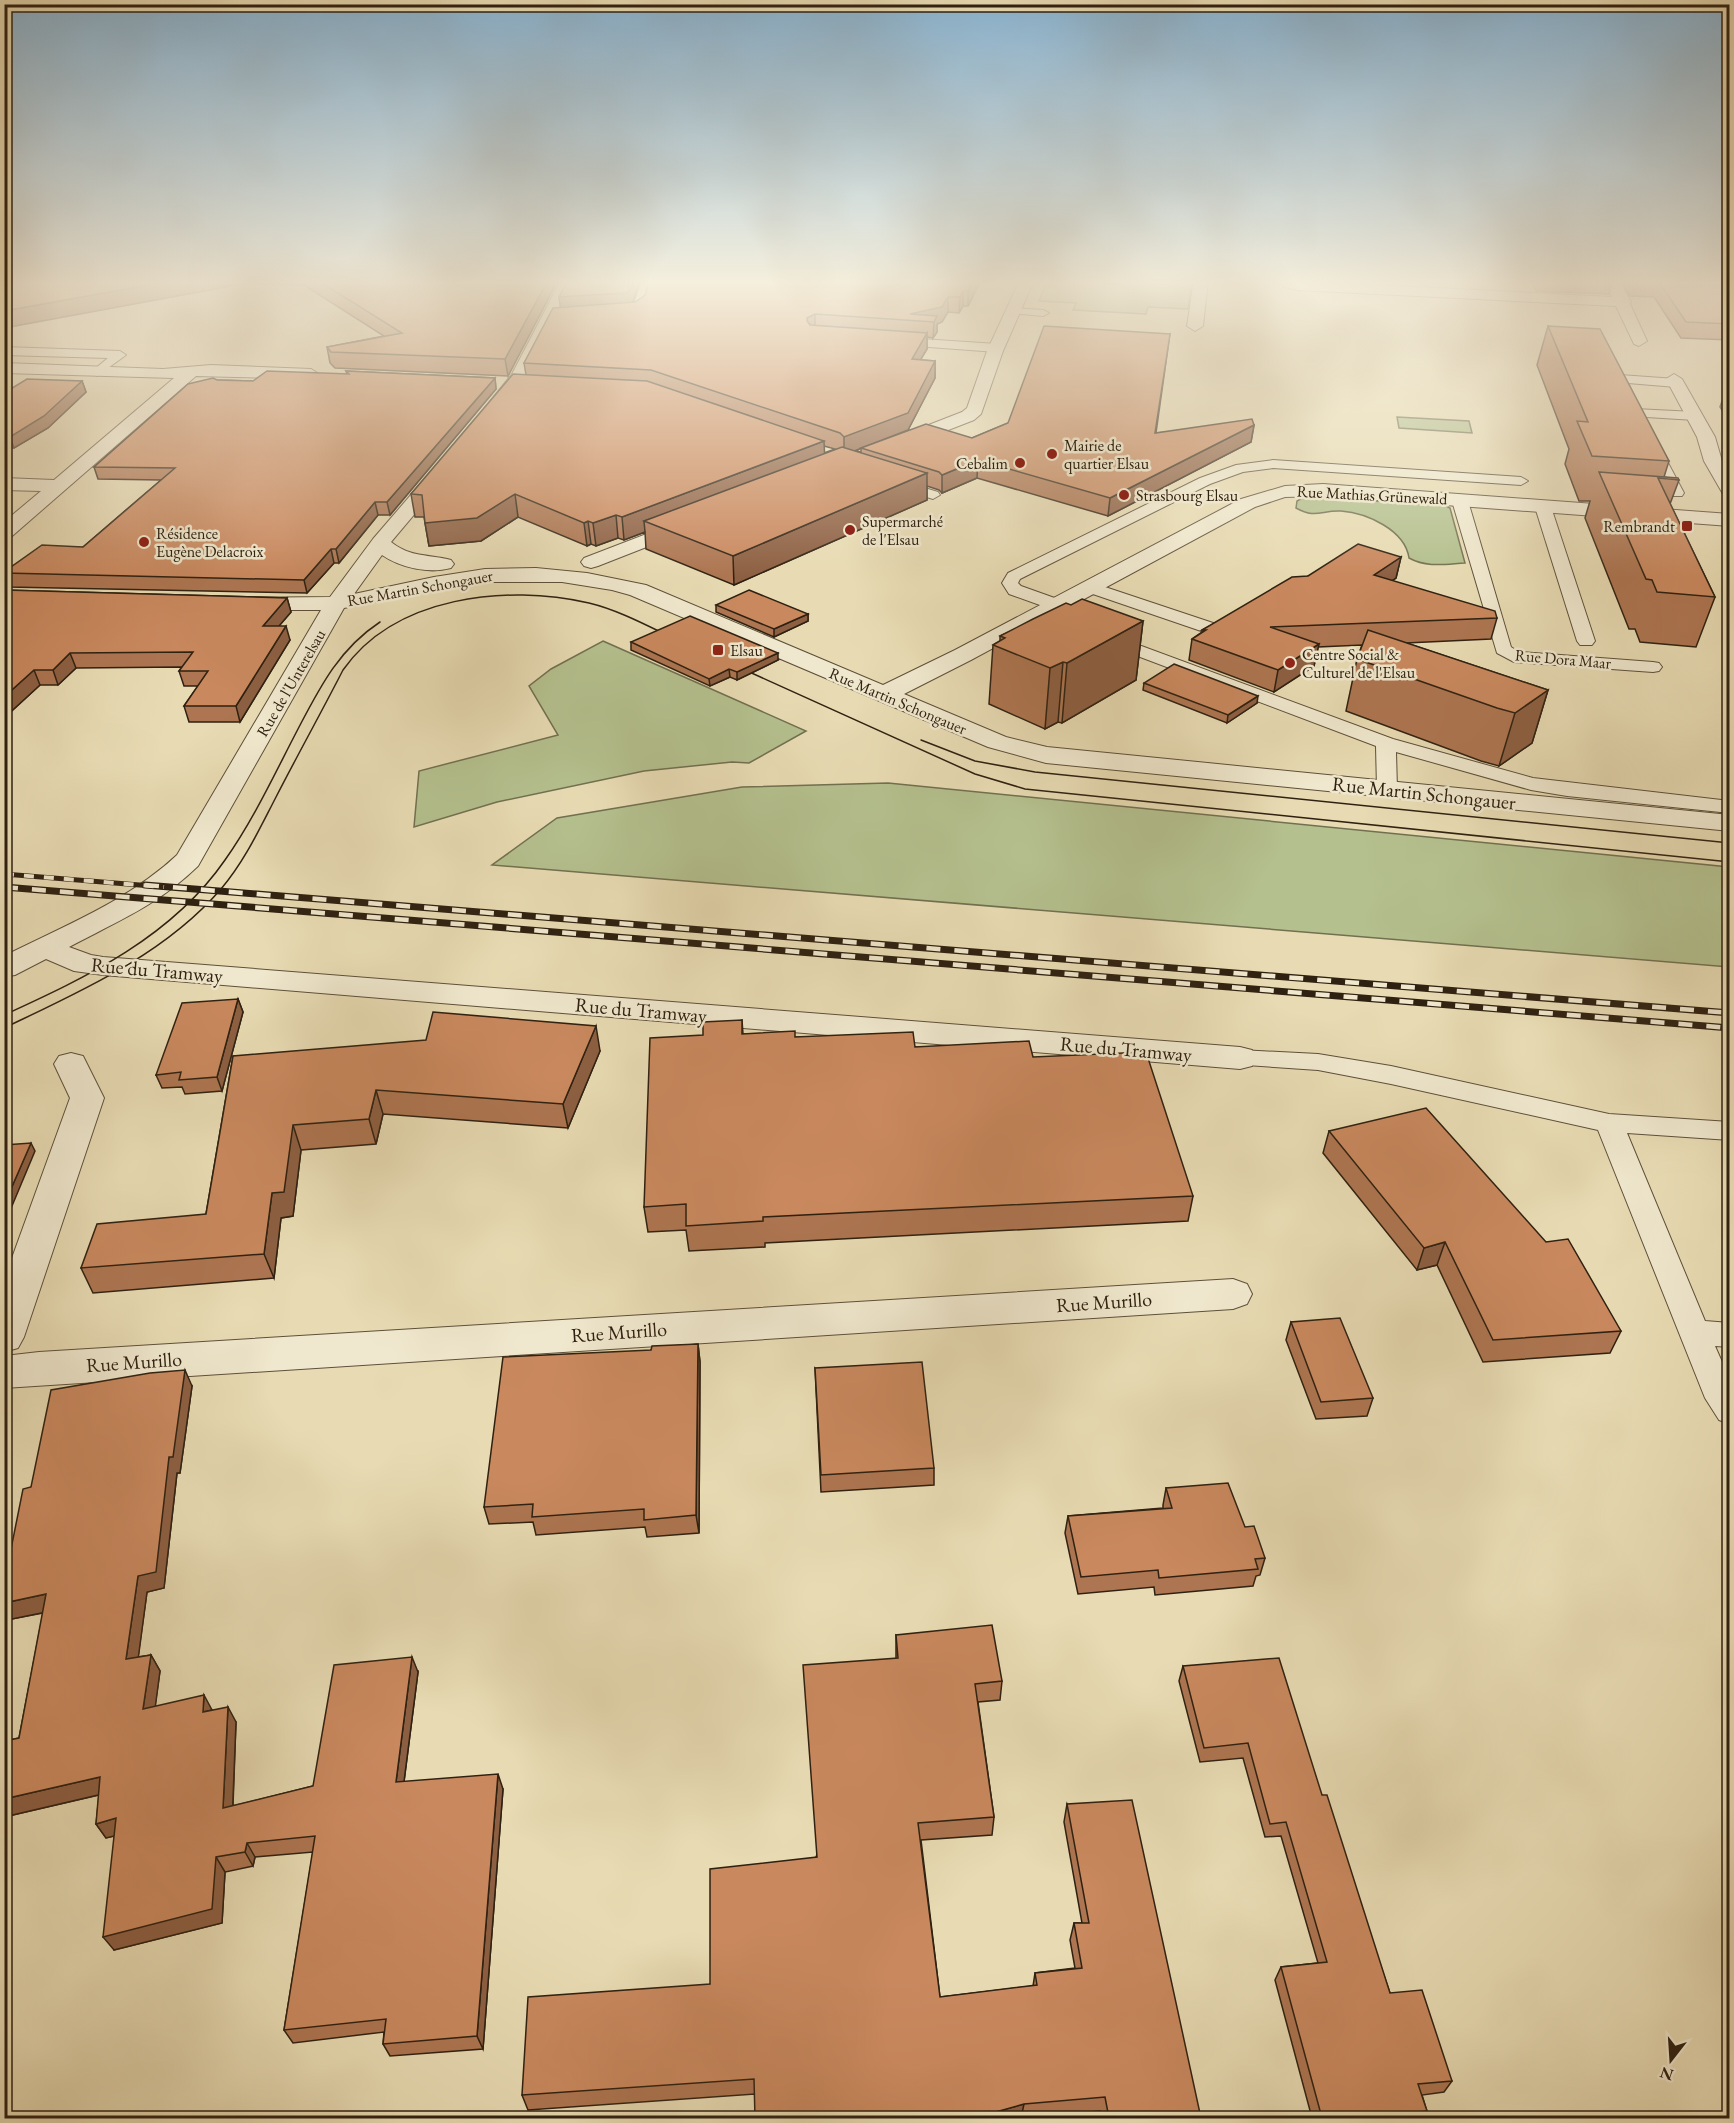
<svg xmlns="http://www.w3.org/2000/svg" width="1734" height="2123" font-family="'EB Garamond',serif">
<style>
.green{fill:#b4c08e;stroke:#727050;stroke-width:1.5}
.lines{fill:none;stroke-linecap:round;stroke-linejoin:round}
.lane-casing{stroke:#5d503a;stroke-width:2}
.street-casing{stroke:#5d503a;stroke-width:2}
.lane{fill:#f0e8ce;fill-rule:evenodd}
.street{fill:#f0e8ce;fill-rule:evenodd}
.tram{stroke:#2f2111;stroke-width:1.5}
.rail-far1-casing{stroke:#2f2111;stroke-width:5}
.rail-casing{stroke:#2f2111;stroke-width:7}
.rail-far1{stroke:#f0e8ce;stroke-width:4;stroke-dasharray:10;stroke-linecap:butt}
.rail{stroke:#f0e8ce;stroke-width:4.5;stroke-dasharray:14;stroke-linecap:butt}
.wall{fill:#ad7551;stroke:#2f2111;stroke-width:1.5;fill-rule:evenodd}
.shaded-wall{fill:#8d5f42;stroke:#2f2111;stroke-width:1.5}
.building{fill:#c9885e;stroke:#2f2111;stroke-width:1.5}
.poi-dot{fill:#8f2418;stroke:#f0e8ce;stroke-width:2}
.labels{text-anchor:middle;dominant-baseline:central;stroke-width:5;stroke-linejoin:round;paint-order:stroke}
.far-poi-label{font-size:16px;fill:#2f2111;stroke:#f0e8ce;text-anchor:start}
.far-street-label{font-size:16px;fill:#2f2111;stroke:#f0e8ce}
.street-label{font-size:20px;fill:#2f2111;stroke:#f0e8ce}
</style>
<rect width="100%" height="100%" fill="#e8dbb3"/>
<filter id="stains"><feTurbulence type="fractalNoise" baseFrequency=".00333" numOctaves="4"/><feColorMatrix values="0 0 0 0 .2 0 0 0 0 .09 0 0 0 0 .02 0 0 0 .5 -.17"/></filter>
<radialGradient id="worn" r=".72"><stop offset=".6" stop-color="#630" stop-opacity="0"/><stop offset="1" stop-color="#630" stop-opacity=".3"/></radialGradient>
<g class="green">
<path d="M1047,280h145l-4,29 -40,-2 -2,7 -73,-4 3,-7 -37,-2z"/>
<path d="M1397,417l72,4 3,12 -73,-5z"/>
<path d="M1304,497l140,8 6,3 15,55c-19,1 -38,5 -56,-5 -4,-28 -42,-45 -68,-47 -20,-1 -25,8 -45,-3l1,-7z"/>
<path d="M603,641l203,90 -57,32 -17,-1 -88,9 -147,31 -83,25 5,-56 139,-36 -29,-49 22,-17z"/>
<path d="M888,783l841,84v100l-1237,-102 65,-47 185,-31z"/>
</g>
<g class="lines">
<defs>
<g id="lane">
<path d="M650,280h18l-18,7 -8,25 -11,5h-16v-4l18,-5 7,-23z"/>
<path d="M1013,308l30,2 6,3 -6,3 -34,-3 -2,-2z"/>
<path d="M892,337l105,7 6,4 -6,4 -109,-8v-6z"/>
<path d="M4,347l116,4 6,4 -29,21 -6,-4 17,-14 -104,-3z"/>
<path d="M1620,375l56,4 6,4 -6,4 -48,-4 10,21 -7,4 -7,-4 -10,-25z"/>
<path d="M1635,409l60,3 7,4 -7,4 -65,-4 -2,-3 2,-3z"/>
<path d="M1650,438l7,4 27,51 -2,3h-10l-2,-3 -27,-51z"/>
<path d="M1273,460l248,17 7,4 -7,4 -248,-17 -30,4 -33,12 -190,95 -2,4 3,3 42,15 2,4 -2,4h-12l-42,-15 -7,-11 6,-10 192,-95 36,-13z"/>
<path d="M895,479l43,13 2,3 -7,4 -43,-13 -2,-3 2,-3z"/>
<path d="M1460,496l8,5 43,146 8,5 134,10 6,1 3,4 -3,4 -6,1 -139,-10 -17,-9 -45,-152z"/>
<path d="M1543,502l8,5 44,134 -3,4h-12l-3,-4 -42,-134z"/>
<path d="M1090,582l129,43 3,4 -3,4h-12l-123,-42 -2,-4z"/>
<path d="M1109,634l284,105 140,39 197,23v12l-163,-17 -36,-6 -135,-38 1,37 -3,4h-14l-3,-4 -1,-43 -273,-103 -3,-4 3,-4z"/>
<path d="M1240,1050l78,4 73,12 218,48 121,8v18l-103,-7 78,188 25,2v24l-15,-1 15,34v44l-11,-4 -14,-22 -107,-268 -207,-46 -73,-14 -87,-6 -4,-6 4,-6z"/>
</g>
<g id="street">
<path d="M561,280h14l-47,95 -29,38h-12l-3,-4 28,-35z"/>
<path d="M1020,280h14l-31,71 -22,63 -7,6 -72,28h-12l-3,-4 3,-4 72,-28 5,-4 20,-57z"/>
<path d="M1194,280h14l-5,46 -8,5 -8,-5z"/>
<path d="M1278,280l334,17 -6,-15 13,-2 12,22 -1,2 17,37 -8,5 -5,-2 -18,-38 -319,-16 -13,-3z"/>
<path d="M4,363l159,6 48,-4 100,4 8,5 -8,5 -115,-3 -185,161 -7,2v-17l37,-31 -37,-1v-12l50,2 120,-102 -170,-5z"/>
<path d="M1674,374l8,5 33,58 7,24 8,12v23l-7,-2 -19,-33 -7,-24 -31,-58z"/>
<path d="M441,466l7,2 2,4 -59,70c20,16 38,12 60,18l3,4 -3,4c-22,6 -50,0 -69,-13l-28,39 80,-17 51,-8 51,-1 51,5 59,12 237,100 72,-35 286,-151 44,-13 38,-2 407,30v12l-407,-30 -38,1 -30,10 -284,153 -67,34 102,43 41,10 683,68v16l-684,-68 -58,-16 -358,-152 -18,-5 -50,-8h-77l-51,7 -90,19 -146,258c-40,39 -80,55 -129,81l22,8 12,2 1137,90 12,3 4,8 -4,8 -12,3 -1137,-94 -29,-4 -28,-12 -31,16 -11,2v-21c60,-30 124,-55 173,-101l144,-245h-78l-8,-2 -3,-5 3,-5 95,-1 43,-58 61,-71z"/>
<path d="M688,518l7,2 3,4 -3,4 -97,38 -7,2 -7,-2 -3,-4 3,-4z"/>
<path d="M71,1053l12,3 21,42 -80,239 -6,11 -14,4v-72l66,-182 -16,-34 5,-8z"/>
<path d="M1233,1279l14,5 5,10 -5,10 -14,5 -1229,79v-32l35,-4z"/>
</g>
</defs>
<use href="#lane" class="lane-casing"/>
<use href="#street" class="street-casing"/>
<use href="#lane" class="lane"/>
<use href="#street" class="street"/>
<g class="tram">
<path d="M736,666l239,108 50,15 705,73"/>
<path d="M921,740l54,21 60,11 695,71"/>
<path d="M4,1015c83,-38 168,-78 221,-155 29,-41 50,-87 73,-131 22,-42 41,-80 82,-107"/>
<path d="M4,1028c77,-37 160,-73 217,-139 23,-27 38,-59 54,-90 22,-43 46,-86 68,-129 52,-74 163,-86 246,-67 29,7 57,22 84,35"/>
</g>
<defs>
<path id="rail-far1" d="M4,874l160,13"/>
<g id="rail">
<path d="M145,885l1585,128"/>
<path d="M4,887l1726,141"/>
</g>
</defs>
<use href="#rail-far1" class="rail-far1-casing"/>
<use href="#rail" class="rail-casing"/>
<use href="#rail-far1" class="rail-far1"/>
<use href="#rail" class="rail"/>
</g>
<g class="wall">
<path d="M4,280h554l-50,96 -173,-8 -5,-5 -3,-16 57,-11 -80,-51 -56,-2z"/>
<path d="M981,280l-13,26h-5l-4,7 -11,-1 -6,10 -5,2v8l-4,6 -6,-1v12l-7,11 15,1v17l-27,52 64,8 36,-15 162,-89 -14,99 98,-8 -3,17 -143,74 -131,-38 -35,15 -3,-3 -12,-4v14l-193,85 -88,-36 -1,-17 -21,8 -6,-2 -22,8 -5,-2 -4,2 -69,-29 -37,24 -52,5 -5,-29h-9l-4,-23 115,-119 -2,-12 36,-55 80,-27 -7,21zM824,446l11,3 -11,4zM861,448v4l-5,-1z"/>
<path d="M1102,280h34l-21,5z"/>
<path d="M1342,280h56l-1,3z"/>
<path d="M1531,280h82l-4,14 -73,-3z"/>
<path d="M1620,280h110v60l-49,-2 -27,-41 -24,-1z"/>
<path d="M1548,326l121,135 -5,16 15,3 -9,24 45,93 -19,50 -56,-5 -5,-13h-6l-44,-111 5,-17h-11l-14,-37 4,-15 -32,-84z"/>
<path d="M346,371l149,7 1,11 -106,126h-12l-39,48h-5l-27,30 -299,-6 -4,-9v-6l79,-25 78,-67 -63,-1 -4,-12 123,-87 36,1 94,-7z"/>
<path d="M82,381l4,11 -38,36 -34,20h-10v-55z"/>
<path d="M1726,390h4v33l-10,-16z"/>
<path d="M1401,557l-5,21 -4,3 105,37 -6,21 -85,4 142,47 -16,53 -33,23 -18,-5 -135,-50 11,-52 5,-14 -44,2 -4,19 -40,26 -85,-32 3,-21 10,-7v-2l106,-54z"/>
<path d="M4,590l283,8 4,14 -12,14 11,14 -50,82h-51l-5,-16 14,-20h-14l-5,-15 3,-4 -106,1 -18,17h-18l-36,33z"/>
<path d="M716,605l92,9v7l-34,16 -58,-25z"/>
<path d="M1071,605l72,16 -7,59 -74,43 -4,-1 -13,7 -56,-25 4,-59 7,-4v-5z"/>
<path d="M631,642l147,18 -41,20 -7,-3 -20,9 -79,-36z"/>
<path d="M1144,683l113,20 -30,20 -84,-33z"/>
<path d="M238,999l5,13 -21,79 -37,3 -3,-7 -20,1 -6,-13z"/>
<path d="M742,1020l1,14 52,3 238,20 160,139 -5,25 -423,22v4l-76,4 -3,-21 -38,2 -4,-25 59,-172z"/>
<path d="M600,1051l-32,77 -185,-14 -7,30 -75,6 -8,66 -12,2 -7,60 -181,15 -12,-25 125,-54 27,-158z"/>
<path d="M1329,1131l217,111 75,89 -11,22 -127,9 -46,-97 -20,5 -94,-117z"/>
<path d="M1291,1322l82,76 -6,18 -51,3 -30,-79z"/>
<path d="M698,1344l2,18 -1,171 -52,4 -2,-10 -109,8 -3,-13 -44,2 -5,-17 167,-157z"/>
<path d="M815,1368l119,100v17l-113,7z"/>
<path d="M192,1386l-12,87h-3l-13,115 -17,4 -9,65 13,-2 9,16 -5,35 57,4 24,12 -3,84 80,-20 105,-114 -14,110 99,7 -20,260 -93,7 -7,-12 1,-12 -91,11 -9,-13 29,-178 -58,5 -2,9 -28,6 -3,51 -108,27v-114l-8,2 -10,-14 3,-29 -95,22v-76l15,-3 24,-125 -31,6 -8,-10v-25l27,-97z"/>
<path d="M1166,1488l79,39 20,31 -5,17 -4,1 -3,10 -98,9 -1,-8 -76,7 -13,-61 3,-17 95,-8v-3z"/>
<path d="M896,1635l106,46 -2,19 -22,2 16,115 -2,18 -71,5 19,157 93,-11 2,-13 40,-5 -5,-28 4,-17h8l-18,-101 3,-18 134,314h-99l-2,-7 -80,7h-265v-24l-227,16 -6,-15 188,-111 106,-127 80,-199z"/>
<path d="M1183,1666l139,129 68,198 62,88 -8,11 -22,3 5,16 -6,7h-109l-37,-138 6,-13 37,-4 -37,-127 -16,1 -22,-79 -43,4 -21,-81z"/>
</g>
<g class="shaded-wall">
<path d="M176,280h71l1,3 -244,45v-17z"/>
<path d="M548,280h10l-50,96 -3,-17z"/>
<path d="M634,280h8l-2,1 -9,26 -70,6 -2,-16z"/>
<path d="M974,280h7l-13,26v-15z"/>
<path d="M1115,280h21l-21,5z"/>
<path d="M963,291v15l-4,7 1,-16z"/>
<path d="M948,297v15l-6,10 -5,2v8l-4,6 1,-16 -24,-8z"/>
<path d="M815,314v16l-8,-9v-3z"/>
<path d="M927,333v16l-16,27 1,-17z"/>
<path d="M935,361v17l-27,52 -64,25v-18z"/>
<path d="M495,378l1,11 -106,126 -3,-13z"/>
<path d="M82,381l4,11 -38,36 -34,20 -4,-11z"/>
<path d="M1254,425l-3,17 -143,74 2,-18z"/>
<path d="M824,441l1,22 -181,58 1,11 -21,8 -2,-23z"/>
<path d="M978,460l-1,18 -35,15v-18z"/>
<path d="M927,473v27l-193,85 -1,-29z"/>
<path d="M515,494l3,23 -37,24 -52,5 -4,-23z"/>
<path d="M375,502l3,13 -39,48 -3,-14z"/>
<path d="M616,515l2,23 -22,8 -3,-23z"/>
<path d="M588,521l3,23 -4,2 -3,-23z"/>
<path d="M331,549l3,14 -27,30 -3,-13z"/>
<path d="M1401,557l-5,21 -27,18 5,-21z"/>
<path d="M287,598l4,14 -24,28 -4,-14z"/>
<path d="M808,614v7l-34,16v-8z"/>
<path d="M1143,621l-7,59 -74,43 5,-60z"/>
<path d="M286,626l4,14 -50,82 -4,-16z"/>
<path d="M1319,644l-5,22 -40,26 4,-22z"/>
<path d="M70,653l6,15 -18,17 -5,-15z"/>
<path d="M778,653v7l-41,20v-8z"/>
<path d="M1063,662l-5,60 -13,7 5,-61z"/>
<path d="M729,669l1,8 -20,9 -1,-7z"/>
<path d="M34,670l6,15 -36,33v-21z"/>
<path d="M1548,690l-16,53 -33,23 16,-53z"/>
<path d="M1258,696l-1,7 -30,20 1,-8z"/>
<path d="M238,999l5,13 -21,79 -5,-14z"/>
<path d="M596,1026l4,25 -32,77 -5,-24z"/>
<path d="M376,1090l7,24 -7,30 -7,-25z"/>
<path d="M293,1125l8,25 -8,66 -12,2 -7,60 -10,-24 8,-61z"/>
<path d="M31,1143l4,8 -31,74v-20z"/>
<path d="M1445,1242l-8,23 -20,5 7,-22z"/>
<path d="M698,1344l2,18 -1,171 -3,-18z"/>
<path d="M185,1370l7,16 -12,87h-3l-13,115 -17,4 -11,83 -10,-16 12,-83 31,-119z"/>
<path d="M46,1594l10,16 -44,9 -8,-10v-6z"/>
<path d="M151,1655l9,16 -7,53 -10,-15z"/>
<path d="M412,1657l6,15 -16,125 -6,-15z"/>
<path d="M204,1695l8,15 -9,2z"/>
<path d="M228,1707l8,15 -4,101 -9,-15z"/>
<path d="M498,1774l5,15 -20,260 -6,-13z"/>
<path d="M100,1777l11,15 -107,25v-18z"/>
<path d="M116,1818l10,15 -20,5 -10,-14z"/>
<path d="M247,1843l8,14 -2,9 -8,-14z"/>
<path d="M216,1857l9,15 -3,51 -108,27 -11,-13z"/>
<path d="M1024,2104l-3,14h-47z"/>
</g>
<g class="building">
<path d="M4,280h172l-172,31z"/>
<path d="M317,280h231l-43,79 -174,-7 -4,-5 75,-14z"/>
<path d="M568,280h66l-4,11 -4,2 -67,4z"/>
<path d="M649,280h325l-6,11h-5l-3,6h-12l-6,10 -32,7 27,2 -3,6 -119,-8 -8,4v3l3,4 117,8 -15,26 23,2 -27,52 -64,24 -4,-4 -189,-63 -127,-7 29,-55 82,-6 10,-7z"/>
<path d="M1635,280h95v44l-44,-2 -27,-40z"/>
<path d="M1044,326l126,8 -15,99 97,-14 2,6 -144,73 -132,-38 -36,15 -3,-3 -78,-24 65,-24 46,14 36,-15z"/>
<path d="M1548,326l52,3 69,132 -77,-5 -15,-35 11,1z"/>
<path d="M267,371l82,3 -3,-3 149,7 -108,124h-12l-39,47h-5l-27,31 -300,-7v-1l38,-27 41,2 92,-79 -81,-1 94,-83 25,-6 4,2 36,1z"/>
<path d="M513,374l134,7 177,60 -202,76 -6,-2 -23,8 -5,-2 -4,2 -69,-29 -38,24 -52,5 -3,-28 -11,-1z"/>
<path d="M27,379l55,2 -38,35 -34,21 -6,-1v-43z"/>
<path d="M842,447l85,26 -194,83 -89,-35z"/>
<path d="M1599,472l79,6 1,2 -21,-2 57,119 -58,-5 -5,-12 -6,-1z"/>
<path d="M1358,544l43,13 -27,18 121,36 2,7 -227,9 49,17 -41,26 -86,-31 14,-9h-4l90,-53 16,-1z"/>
<path d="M4,590l283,8 -24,28h23l-50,80h-52l24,-35h-29l14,-19 -123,1 -17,17h-19l-30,27v-92l6,-5h-6z"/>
<path d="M749,590l59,24 -34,15 -58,-24z"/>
<path d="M1082,599l61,22 -76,42 -4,-1 -13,6 -57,-23 12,-7 -5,-2 33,-17 33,-16 5,2z"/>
<path d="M690,616l88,37 -41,19 -8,-3 -20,10 -78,-37z"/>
<path d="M1368,630l180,60 -33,23 -18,-5 -140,-49z"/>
<path d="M1174,664l84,32 -30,19 -84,-32z"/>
<path d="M238,999l-21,78 -38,3 2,-8 -25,3 26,-72z"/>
<path d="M433,1012l163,14 -33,78 -187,-14 -7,29 -76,6 -9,67 -12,1 -8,61 -183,14 16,-44 109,-10 27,-158 193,-16z"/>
<path d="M742,1020v14l53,-3v6l118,-5 2,15 114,-6 4,16 113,-5 47,144 -430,21v4l-77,5v-22l-42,3 6,-169 53,-3v-13z"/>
<path d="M1426,1108l120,134 22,-3 53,92 -128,9 -48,-98 -21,6 -95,-117z"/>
<path d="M31,1143l-27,62v-60z"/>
<path d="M1340,1318l33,80 -52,4 -30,-80z"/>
<path d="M698,1344l-2,171 -52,5v-11l-112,8 1,-13 -49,3 19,-150 148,-7 1,-4z"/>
<path d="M922,1362l12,106 -113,7 -6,-107z"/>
<path d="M185,1370l-12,87h-4l-13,115 -18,4 -12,83 25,-4 -8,54 61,-14 -1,17 25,-5 -5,101 90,-22 21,-121 78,-8 -16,125 102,-8 -21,262 -94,8 3,-25 -102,11 31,-194 -68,7 -2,9 -29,5 -4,52 -109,28 13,-119 -20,6 4,-47 -96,22v-58l15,-3 27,-144 -42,9v-19l19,-95 8,-2 20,-97 99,-17z"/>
<path d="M1228,1483l17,44 9,-1 11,32 -10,1 3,10 -99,9 -1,-8 -77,7 -13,-61 104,-8 -6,-20z"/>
<path d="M992,1625l10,56 -27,3 19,133 -76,6 22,174 97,-12 -2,-12 47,-5 -8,-45h15l-22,-119 65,-4 69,318h-92l-4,-21 -81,7 -50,14h-137l-1,-5 -41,5h-40l-1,-39 -232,16 6,-98 182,-13v-115l107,-12 -14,-192 95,-7 -2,-23z"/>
<path d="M1279,1658l43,137h5l63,198 32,-3 30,91 -34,3 9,27 -65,7h-40l-41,-151 46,-5 -41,-140 -16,2 -22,-81 -44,5 -21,-82z"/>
</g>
<linearGradient id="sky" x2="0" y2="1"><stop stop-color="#8ab6d5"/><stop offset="0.49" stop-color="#f5efdd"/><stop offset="1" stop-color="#f5efdd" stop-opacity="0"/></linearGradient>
<rect width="1734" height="577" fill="url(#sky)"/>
<g class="poi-dot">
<circle cx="1052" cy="454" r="6"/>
<circle cx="1020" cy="463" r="6"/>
<circle cx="1124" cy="495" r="6"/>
<rect x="1681" y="520" width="12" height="12" rx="3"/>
<circle cx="850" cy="530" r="6"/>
<circle cx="144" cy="542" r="6"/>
<rect x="712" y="644" width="12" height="12" rx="3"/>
<circle cx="1290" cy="663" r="6"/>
</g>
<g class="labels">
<g class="far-poi-label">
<text x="1064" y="445">Mairie de<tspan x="1064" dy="18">quartier Elsau</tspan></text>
<text x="1008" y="463" text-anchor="end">Cebalim</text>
<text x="1136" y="495">Strasbourg Elsau</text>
<text x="862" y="521">Supermarché<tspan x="862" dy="18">de l'Elsau</tspan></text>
<text x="1675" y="526" text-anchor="end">Rembrandt</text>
<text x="156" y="533">Résidence<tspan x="156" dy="18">Eugène Delacroix</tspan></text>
<text x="730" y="650">Elsau</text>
<text x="1302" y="654">Centre Social &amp;<tspan x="1302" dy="18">Culturel de l'Elsau</tspan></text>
</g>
<g class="far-street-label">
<text transform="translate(1372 495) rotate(3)">Rue Mathias Grünewald</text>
<text transform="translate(420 588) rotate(-10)">Rue Martin Schongauer</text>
<text transform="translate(1563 659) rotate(5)">Rue Dora Maar</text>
<text transform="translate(291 683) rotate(-60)">Rue de l'Unterelsau</text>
<text transform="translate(898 701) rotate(23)">Rue Martin Schongauer</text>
</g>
<g class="street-label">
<text transform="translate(1424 793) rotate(6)">Rue Martin Schongauer</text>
<text transform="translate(157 970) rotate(5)">Rue du Tramway</text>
<text transform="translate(641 1010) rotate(5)">Rue du Tramway</text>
<text transform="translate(1126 1049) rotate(5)">Rue du Tramway</text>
<text transform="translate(1104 1302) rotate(-4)">Rue Murillo</text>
<text transform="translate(619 1332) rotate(-4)">Rue Murillo</text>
<text transform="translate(134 1362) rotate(-4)">Rue Murillo</text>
</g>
</g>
<rect width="1734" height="2123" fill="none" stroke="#e8dbb3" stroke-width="24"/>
<rect x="6" y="6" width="1722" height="2111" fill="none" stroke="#2f2111" stroke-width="3"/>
<rect x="12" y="12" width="1710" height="2099" fill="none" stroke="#2f2111" stroke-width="1.5"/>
<g transform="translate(1671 2060) rotate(197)" stroke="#f0e8ce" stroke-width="4.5" paint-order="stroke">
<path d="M0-4.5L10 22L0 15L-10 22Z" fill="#2f2111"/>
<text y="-9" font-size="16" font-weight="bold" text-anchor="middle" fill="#2f2111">N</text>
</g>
<rect width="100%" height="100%" filter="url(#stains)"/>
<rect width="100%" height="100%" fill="url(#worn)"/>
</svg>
